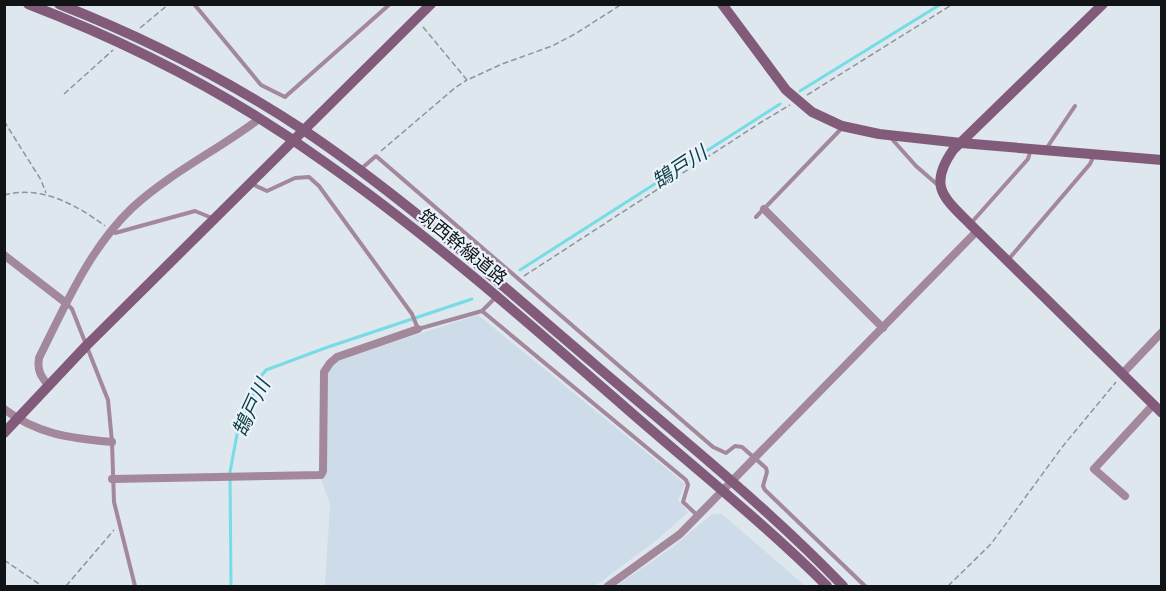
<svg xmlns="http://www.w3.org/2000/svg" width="1166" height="591" font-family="'Alegreya Sans','Noto Sans JP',sans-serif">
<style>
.built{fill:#cedbe9}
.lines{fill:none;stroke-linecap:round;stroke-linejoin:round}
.stream{stroke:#76dce5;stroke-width:3}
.path{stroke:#8e949a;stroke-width:1.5;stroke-dasharray:6 3;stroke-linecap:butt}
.lane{stroke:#a3889c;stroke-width:4}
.street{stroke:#a3889c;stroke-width:8}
.secondary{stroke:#815b79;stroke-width:10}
.labels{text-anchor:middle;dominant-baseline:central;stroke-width:4.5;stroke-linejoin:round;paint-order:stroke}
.street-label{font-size:18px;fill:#111416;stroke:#ebf3fc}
.water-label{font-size:20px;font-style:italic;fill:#0f3f43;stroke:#ebf3fc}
</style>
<rect width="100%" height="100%" fill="#dee6ee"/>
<g class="built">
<path d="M478,315l207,169 -7,16 10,12 -30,27 -63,47h-270l5,-82 -9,-25 6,-104 2,-7 9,-8z"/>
<path d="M712,514h10l83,72h-189l57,-39z"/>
</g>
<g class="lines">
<g class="stream">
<path d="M800,91l141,-87"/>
<path d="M520,270l260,-166"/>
<path d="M231,586l-1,-114 8,-43 24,-54 4,-5 62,-23 144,-48"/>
</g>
<g class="path">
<path d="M423,27l44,53 35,-16 50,-18 23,-12 47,-30"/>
<path d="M140,28l29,-24"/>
<path d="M64,94l49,-44"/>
<path d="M807,95l146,-91"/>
<path d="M4,121l37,59 5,13"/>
<path d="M381,151l75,-64 11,-7"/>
<path d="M4,195c37,-10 73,10 101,31"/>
<path d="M524,276l239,-155 27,-16"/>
<path d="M4,560l38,26"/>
<path d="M66,586l48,-56"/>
<path d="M948,586l43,-42 72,-98 53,-64"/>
</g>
<g class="lane">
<path d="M194,4l67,81 24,12 105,-93"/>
<path d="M891,138l25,28 23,20"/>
<path d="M1046,149l29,-43"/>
<path d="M362,168l14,-12 337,291 13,6 9,-7 7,1 24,21 1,4 -4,14 2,4 100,96"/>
<path d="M252,184l15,7 28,-13 14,-1 10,9 93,128 6,15 64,-18 13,-13"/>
<path d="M756,217l85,-88"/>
<path d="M972,222l56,-63 3,-10"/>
<path d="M111,230l4,3 80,-22 17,7"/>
<path d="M1008,260l82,-96 4,-9"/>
<path d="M67,304l5,5 36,91 4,42 2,60 21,84"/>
<path d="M482,311l204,169 2,5 -5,17 14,13"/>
</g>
<g class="street">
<path d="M764,209l119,119"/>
<path d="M4,255l62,48"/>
<path d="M1122,374l40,-42"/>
<path d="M48,385c-7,-9 -11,-14 -9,-27 26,-52 50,-109 93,-150 38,-35 86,-58 127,-89"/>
<path d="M4,409c34,26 68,29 108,33"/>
<path d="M112,479l209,-4 2,-4 1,-99 6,-9 7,-6 81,-28"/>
<path d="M1125,496l-31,-27 59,-64"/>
<path d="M608,586l72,-52 297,-303"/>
</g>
<g class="secondary">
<path d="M28,4c104,40 205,92 295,157 104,73 200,157 295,240 69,61 144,120 209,185"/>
<path d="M59,4c86,34 169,76 246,127 102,69 194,152 288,232 85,73 173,143 250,223"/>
<path d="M722,4l64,86 26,22 30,14 37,8 82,9 201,17"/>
<path d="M1103,4l-150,146c-25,36 -10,47 17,74l192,189"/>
<path d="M4,433l82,-87 345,-342"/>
</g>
</g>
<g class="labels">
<g class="street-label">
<text transform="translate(462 248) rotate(39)">筑西幹線道路</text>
</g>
<g class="water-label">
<text transform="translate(680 168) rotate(-33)">鵠戸川</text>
<text transform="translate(252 408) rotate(-65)">鵠戸川</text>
</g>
</g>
<rect width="1166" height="591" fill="none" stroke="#111416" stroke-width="12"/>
</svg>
